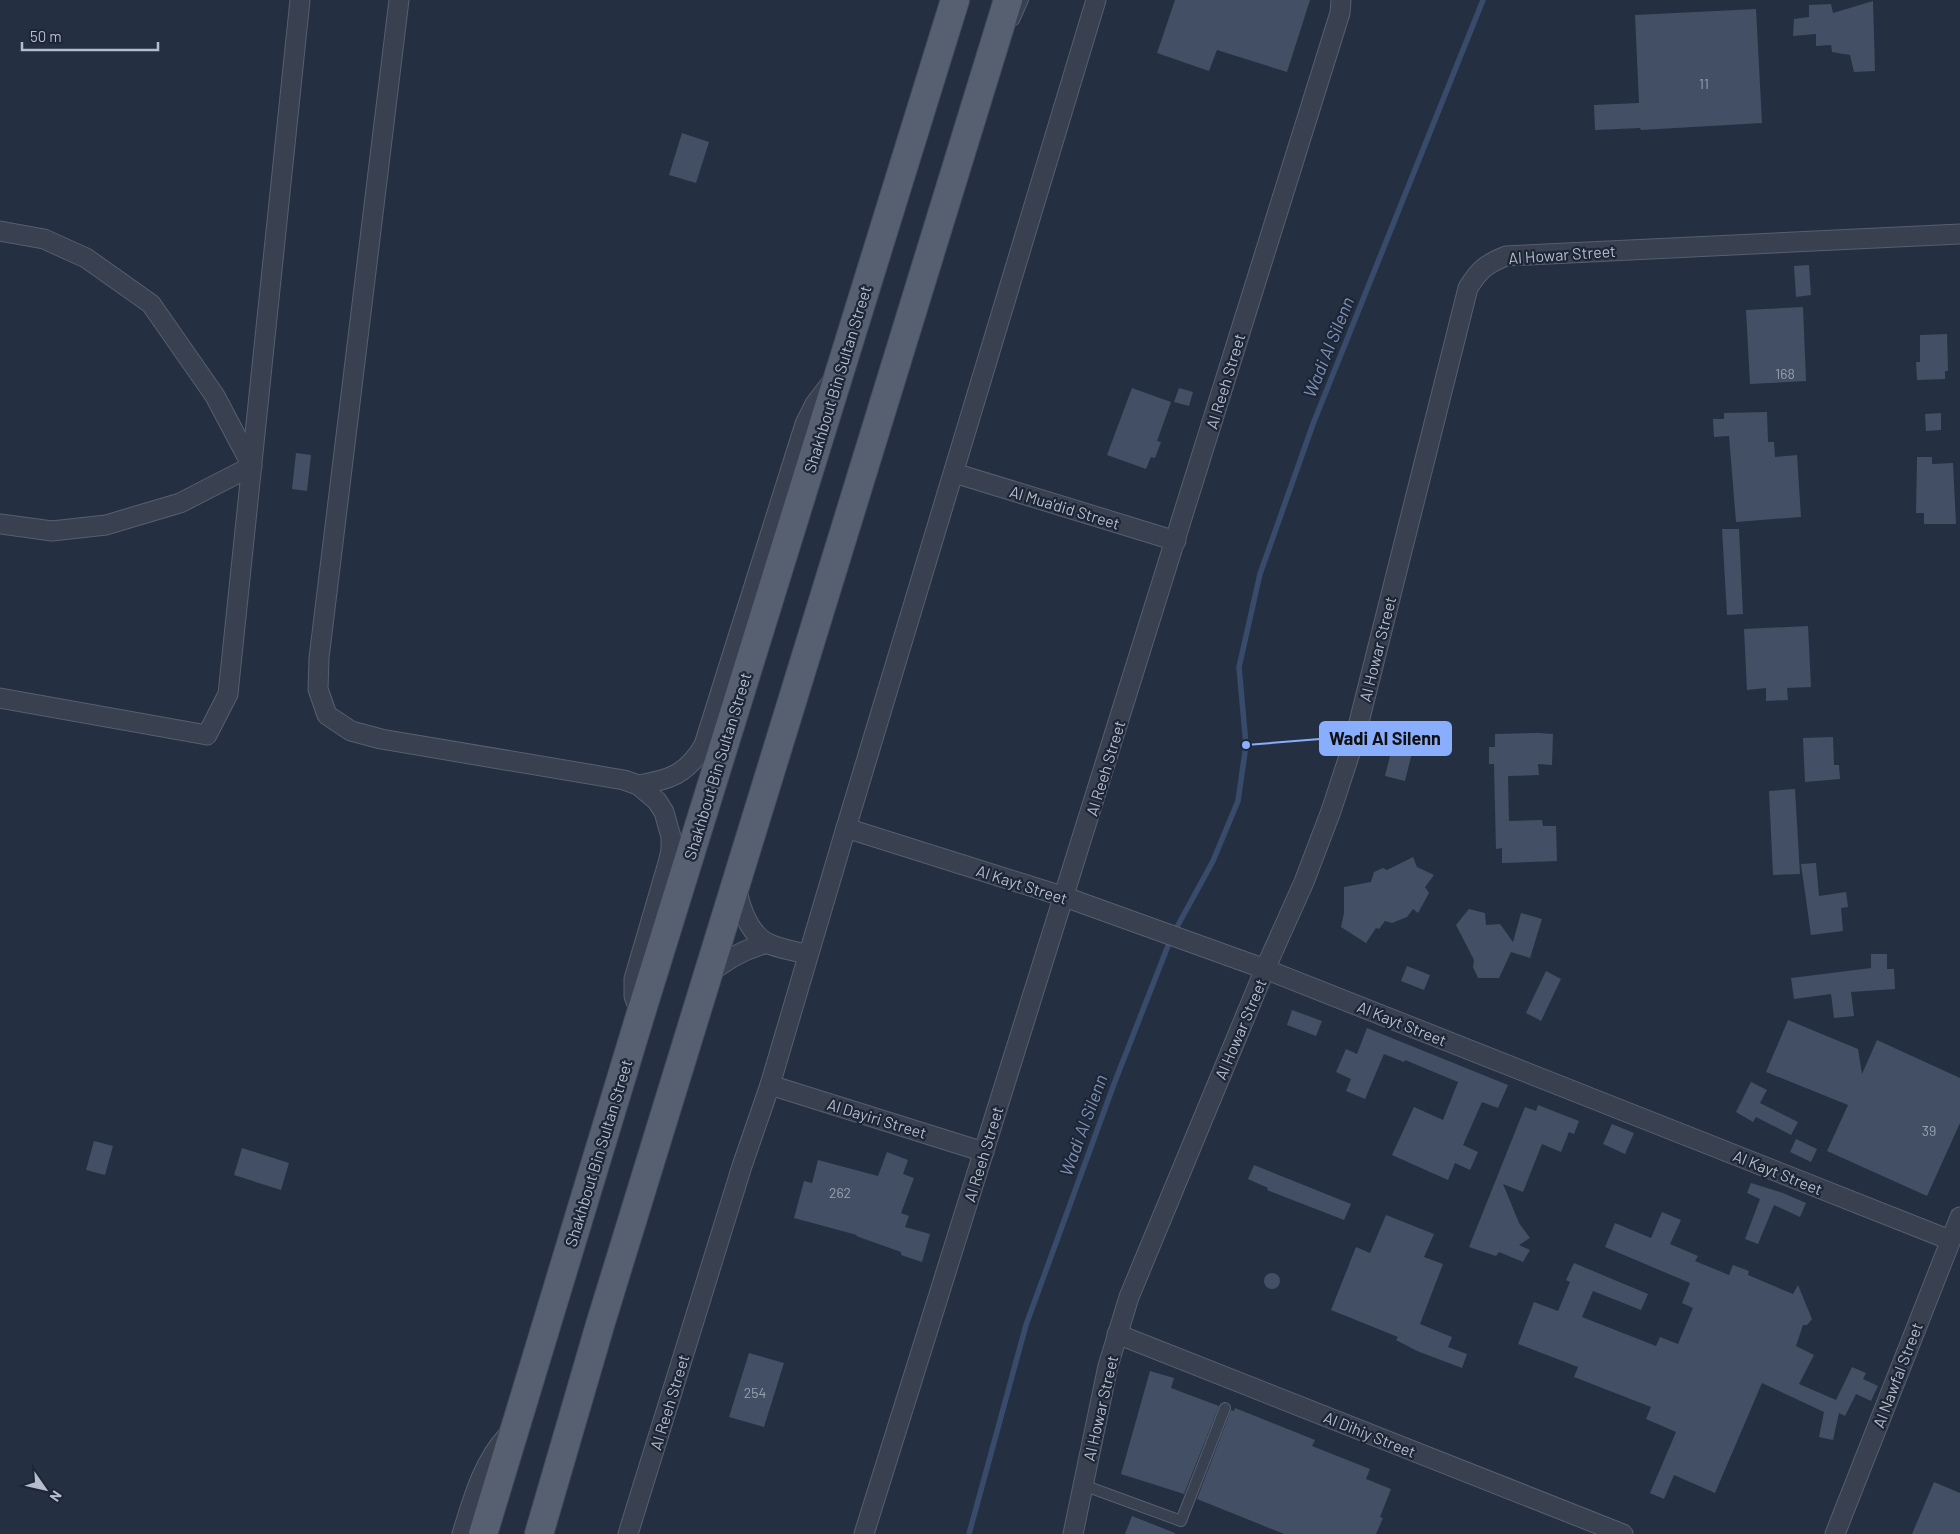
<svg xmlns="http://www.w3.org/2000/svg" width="1960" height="1534" font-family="Barlow,sans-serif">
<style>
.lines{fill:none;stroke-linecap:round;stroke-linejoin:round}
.stream{stroke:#394b6b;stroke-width:5.5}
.building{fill:#434f64}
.service-casing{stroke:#565f6e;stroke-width:12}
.minor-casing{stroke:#565f6e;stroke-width:21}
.primary-casing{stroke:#424a5a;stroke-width:30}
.service{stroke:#394151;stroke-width:10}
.minor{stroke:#394151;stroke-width:19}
.primary{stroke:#576071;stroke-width:28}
.labels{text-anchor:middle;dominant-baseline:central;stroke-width:4.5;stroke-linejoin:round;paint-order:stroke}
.number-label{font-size:14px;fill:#98a1b1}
.street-label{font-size:16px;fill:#b5bccb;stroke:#1d2636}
.water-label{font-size:18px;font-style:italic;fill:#7c90b4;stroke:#1d2636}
.leader{fill:none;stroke:#89aefd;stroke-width:2}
.callout-dot{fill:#89aefd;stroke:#1d2636;stroke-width:2}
.callout{fill:#89aefd;stroke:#89aefd;stroke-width:2}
.callout-label{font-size:18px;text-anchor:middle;font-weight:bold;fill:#111}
</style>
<rect width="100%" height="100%" fill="#242f42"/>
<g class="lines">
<path class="stream" d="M969,1534l57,-209 88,-241 57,-146 42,-77 25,-60 8,-56 -7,-78 21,-93 53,-150 170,-424"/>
</g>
<g class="building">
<path d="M1175,0h135l-23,72 -70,-22 -8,21 -52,-18z"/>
<path d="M1873,1l2,70 -21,1 -4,-17 -18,-3 -1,-7 -15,1v-12l-23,2 1,-17 15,-2v-12l22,-1 2,9z"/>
<path d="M1756,9l6,114 -121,7 -1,-2 -45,2 -1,-25 45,-2 -4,-88z"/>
<path d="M682,133l27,9 -13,41 -27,-8z"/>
<path d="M1809,265l2,30 -15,2 -2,-31z"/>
<path d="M1803,307l3,74 -56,3 -4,-74z"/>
<path d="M1947,334l1,37h-3v8l-28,1 -1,-18h4v-27z"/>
<path d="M1132,388l39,14 -14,39 4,1 -6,16 -4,-1 -5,12 -39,-14z"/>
<path d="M1179,388l14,4 -4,14 -15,-4z"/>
<path d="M1767,412l1,30h6l1,15 22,-2 4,62 -65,5 -7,-86 -15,1 -1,-18h11v-6z"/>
<path d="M1941,413v17l-15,1 -1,-17z"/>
<path d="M296,453l15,2 -4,36 -15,-2z"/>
<path d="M1917,457h15v7l21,-1 3,61h-32v-11h-8z"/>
<path d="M1722,529h17l4,85 -16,1z"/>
<path d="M1808,626l3,61 -24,1 1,12 -22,1v-13l-19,2 -3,-61z"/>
<path d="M1538,733l15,1 -1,31 -14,-1 1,11 -31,1 1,45 33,-1 1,6h13l1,35 -55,2v-15l-6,1 -2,-85h-5v-17h6v-13z"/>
<path d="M1395,736l20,5 -10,40 -20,-5z"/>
<path d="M1833,737l1,28h5l1,14 -35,3 -2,-44z"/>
<path d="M1795,789l5,85 -27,1 -4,-84z"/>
<path d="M1413,857l4,10 17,8 -9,12 4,6 -11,20 -5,-4 -6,8 -15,6 -7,-2 -6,8 -3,-1 -10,15 -25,-16 3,-14v-26l27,-5 3,-10 9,-4 4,2z"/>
<path d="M1816,863l3,33 27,-4 2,15 -7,1 2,23 -32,4 -10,-71z"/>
<path d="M1469,909l16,4 1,12 14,-1 13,18 8,-29 21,6 -12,39 -19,-6 -12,26h-21l-5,-11 1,-7 -18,-35z"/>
<path d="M1871,954h16v15h7l1,20 -44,3 3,24 -20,2 -3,-24 -37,5 -3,-21 80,-10z"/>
<path d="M1407,966l23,9 -6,15 -23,-9z"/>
<path d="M1546,971l15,8 -20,42 -15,-8z"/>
<path d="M1292,1010l30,11 -6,15 -29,-11z"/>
<path d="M1788,1020l70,29 4,25 15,-34 83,38v45l-33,73 -100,-45 21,-46 -82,-33z"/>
<path d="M1367,1028l141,57 -10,23 -16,-6 -19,43 15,7 -8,18 -15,-7 -7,17 -56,-25 22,-48 29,13 15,-38 -53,-22 -1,2 -20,-8 -19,45 -19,-8 5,-12 -15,-7 10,-23 11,5z"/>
<path d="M1751,1082l16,8 -7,13 38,19 -7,13 -35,-18 -3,5 -17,-10z"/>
<path d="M1538,1105l41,16 -5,13 -5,-2 -8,20 -19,-8 -19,48 -20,-8 16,39 11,15 -11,7 11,5 -7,12 -24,-10 -3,4 -27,-9 56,-140 11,4z"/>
<path d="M1612,1124l22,9 -9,21 -22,-10z"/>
<path d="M1796,1139l21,10 -6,13 -21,-10z"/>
<path d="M94,1141l19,5 -8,29 -19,-5z"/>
<path d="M242,1148l47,15 -8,27 -47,-15z"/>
<path d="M887,1152l21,8 -5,14 11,4 -13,35 8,3 -4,11 25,7 -8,28 -21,-7v-3l-45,-16 1,-1 -63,-17 10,-37 8,2 6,-23 60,16z"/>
<path d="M1254,1165l97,39 -7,16 -77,-30 1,-2 -20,-9z"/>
<path d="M1751,1183l32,10 23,10 -6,14 -26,-12 -16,39 -13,-5 15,-40 -13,-6z"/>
<path d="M1662,1212l19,8 -11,24 28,12 -3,5 34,14 4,-10 16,6 -1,4 45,19 5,-9 14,34 -5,6h-4l-7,21 18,9 -15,29 37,16 16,-33 14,6 -3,6 15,7 -7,15 -15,-7 -11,22 -6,-3 -6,27 -14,-3 5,-25 -62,-29 -47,110 -41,-18 -10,24 -14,-6 26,-61 -30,-13 5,-12 -77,-30 4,-10 -60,-23 16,-42 24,9 12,-29 -4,-2 8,-17 74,31 -7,16 -48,-19 -11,26 74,29 4,-9 18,7 15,-36 -11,-5 8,-20 -85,-36 10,-24 36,15z"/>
<path d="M1386,1215l48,19 -10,23 19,7 -23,60 32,13 -4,10 19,7 -5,14 -45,-17 -21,-11 2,-3 -67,-27 25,-63 14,6z"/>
<circle cx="1272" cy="1281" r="8"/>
<path d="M749,1353l35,10 -20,64 -35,-10z"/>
<path d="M1150,1371l24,7 -3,10 48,18 -35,88 -63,-20z"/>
<path d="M1235,1408l80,32 -3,6 58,23 -4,10 25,10 -11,28 3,1 -7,16h-92l-87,-35 34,-89 3,1z"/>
<path d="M1934,1482l26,11v41h-48z"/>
<path d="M1132,1516l43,17v1h-50z"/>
</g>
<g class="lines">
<defs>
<g id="service">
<path d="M1014,20l9,-20"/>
<path d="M1083,1485l98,36 44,-113"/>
</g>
<g id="minor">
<path d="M399,0l-80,658 -1,31 9,26 24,16 30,8 243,41 14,5 19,16 7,11 7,25v13l-3,13 -34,116v17l6,16"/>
<path d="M0,231l44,8 42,19 65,46 64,92 37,70 -72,37 -74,22 -54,6 -52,-7"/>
<path d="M954,473l222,68"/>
<path d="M0,698l207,37 21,-41 72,-694"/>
<path d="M638,785c32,-5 49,-11 66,-40l101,-321 10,-20 16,-21"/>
<path d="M846,828l219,69 200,72 685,271"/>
<path d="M736,886c4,21 13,48 33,58 12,5 27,7 39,11"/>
<path d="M708,975c18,-16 36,-26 60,-32"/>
<path d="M770,1085l214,67"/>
<path d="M1117,1334l506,200"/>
<path d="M462,1534c11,-35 20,-70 45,-98"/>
<path d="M628,1534l114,-368 28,-81 76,-257 250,-828"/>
<path d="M864,1534l476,-1521 1,-13"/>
<path d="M1073,1534l35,-168 21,-69 136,-328 39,-87 27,-71 24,-73 113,-450c11,-18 18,-24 38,-32l454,-22"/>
<path d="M1835,1534l125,-317"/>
</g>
<g id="primary">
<path d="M483,1534l158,-521 314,-1013"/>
<path d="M539,1534l61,-209 408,-1325"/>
</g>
</defs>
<use href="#service" class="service-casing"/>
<use href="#minor" class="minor-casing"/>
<use href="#primary" class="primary-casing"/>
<use href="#service" class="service"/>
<use href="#minor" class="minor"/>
<use href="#primary" class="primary"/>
</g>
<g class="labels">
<g class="number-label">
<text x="1704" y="83">11</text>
<text x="1785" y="373">168</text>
<text x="1929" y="1130">39</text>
<text x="840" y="1192">262</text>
<text x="755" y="1392">254</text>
</g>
<g class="street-label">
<text transform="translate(1562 254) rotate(-4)">Al Howar Street</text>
<text transform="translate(837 379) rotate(-73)">Shakhbout Bin Sultan Street</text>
<text transform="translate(1225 381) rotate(-73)">Al Reeh Street</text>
<text transform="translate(1065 507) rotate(17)">Al Mua'did Street</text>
<text transform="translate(1377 649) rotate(-76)">Al Howar Street</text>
<text transform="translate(717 766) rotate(-73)">Shakhbout Bin Sultan Street</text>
<text transform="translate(1105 768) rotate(-73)">Al Reeh Street</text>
<text transform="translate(1022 884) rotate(18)">Al Kayt Street</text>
<text transform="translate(1402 1023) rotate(22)">Al Kayt Street</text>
<text transform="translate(1240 1029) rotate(-67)">Al Howar Street</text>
<text transform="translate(877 1118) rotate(17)">Al Dayiri Street</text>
<text transform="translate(598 1153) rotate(-73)">Shakhbout Bin Sultan Street</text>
<text transform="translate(983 1154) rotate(-73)">Al Reeh Street</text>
<text transform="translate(1778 1172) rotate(22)">Al Kayt Street</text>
<text transform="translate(1897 1375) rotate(-69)">Al Nawfal Street</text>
<text transform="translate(669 1402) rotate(-73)">Al Reeh Street</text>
<text transform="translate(1100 1408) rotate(-77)">Al Howar Street</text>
<text transform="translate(1370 1434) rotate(22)">Al Dihiy Street</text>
</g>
<g class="water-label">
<text transform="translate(1328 347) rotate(-68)">Wadi Al Silenn</text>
<text transform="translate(1083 1125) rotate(-70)">Wadi Al Silenn</text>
</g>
</g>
<path class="leader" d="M1246 745L1320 739"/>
<circle class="callout-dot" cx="1246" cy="745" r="5"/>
<rect class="callout" x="1320" y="722" width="131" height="33" rx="5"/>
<g class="callout-label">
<text x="1385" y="745">Wadi Al Silenn</text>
</g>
<g transform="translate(45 1489) rotate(124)" stroke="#1d2636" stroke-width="4" paint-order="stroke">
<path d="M0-4L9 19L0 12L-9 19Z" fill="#b5bccb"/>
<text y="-8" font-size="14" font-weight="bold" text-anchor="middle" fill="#b5bccb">N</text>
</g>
<path d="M22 42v8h136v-8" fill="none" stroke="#b5bccb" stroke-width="2.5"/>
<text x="30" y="42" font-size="15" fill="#b5bccb" stroke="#1d2636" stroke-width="4" paint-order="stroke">50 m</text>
</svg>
